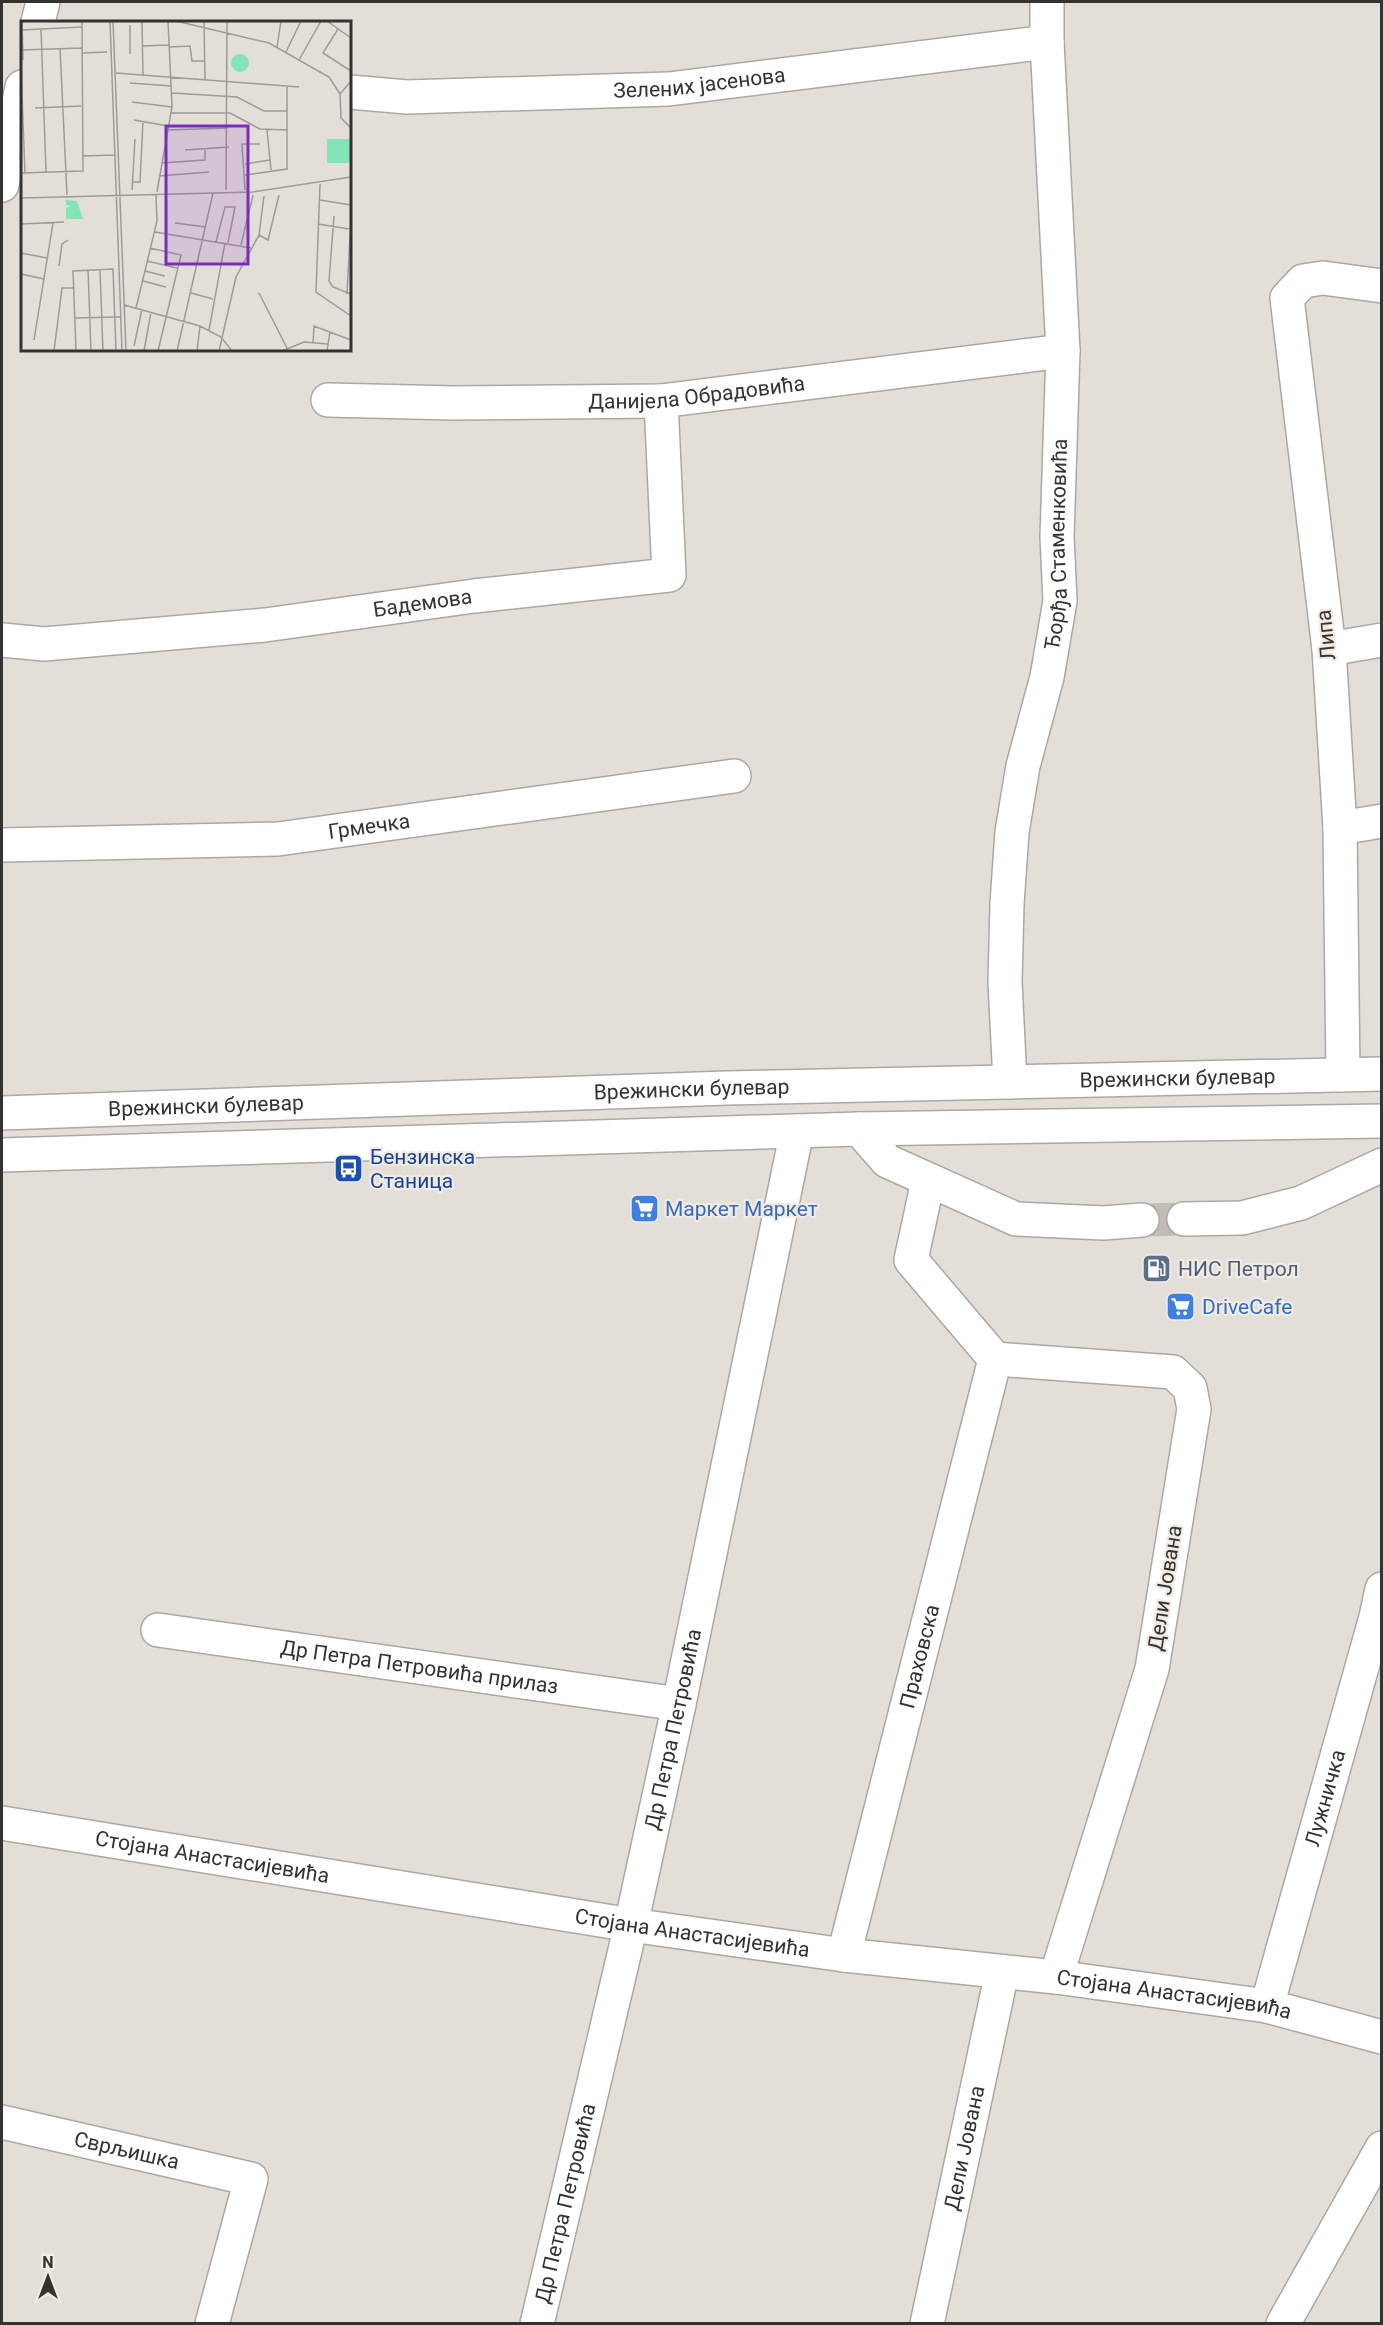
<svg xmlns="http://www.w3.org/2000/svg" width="1383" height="2325" font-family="Roboto,sans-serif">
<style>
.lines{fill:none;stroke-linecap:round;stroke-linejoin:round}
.minor-tunnel{stroke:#c1bcb7;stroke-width:33;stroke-dasharray:33 16;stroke-linecap:butt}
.minor-casing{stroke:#ada7a3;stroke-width:36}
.major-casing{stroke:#ada7a3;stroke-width:36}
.minor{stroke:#fff;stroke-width:33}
.major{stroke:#fff;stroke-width:33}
.labels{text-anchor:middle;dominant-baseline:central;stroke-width:4.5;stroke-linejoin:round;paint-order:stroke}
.street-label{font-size:21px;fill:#353331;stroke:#f1ebe6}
.transit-label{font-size:21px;fill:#164399;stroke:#f1ebe6;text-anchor:start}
.shop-label{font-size:21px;fill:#366cbe;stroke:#f1ebe6;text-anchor:start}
.service-label{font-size:21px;fill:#4e5e75;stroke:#f1ebe6;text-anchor:start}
.inset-road{fill:none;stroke:#9e9a96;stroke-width:1.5}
.view{fill:#7b2cbf;fill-opacity:0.15;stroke:#7b2cbf;stroke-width:3}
.inset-edge{fill:none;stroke:#353331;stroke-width:3}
</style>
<rect width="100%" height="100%" fill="#e4ded9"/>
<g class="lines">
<path class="minor-tunnel" d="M1142,1220l42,-1"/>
<defs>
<g id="minor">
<path d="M38,22l5,-20"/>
<path id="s1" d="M350,92l57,5 262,-8 378,-47"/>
<path d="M2,185l20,-98"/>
<path id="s2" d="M328,400l126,3 207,-2 402,-50"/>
<path id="s3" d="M2,640l42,4 221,-19 209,-29 195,-21 -8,-174"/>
<path d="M1329,649l53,-9"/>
<path d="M1340,828l42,-7"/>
<path id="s4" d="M2,845l276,-6 456,-63"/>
<path d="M1343,1075l-3,-247 -11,-179 -42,-351 16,-17 20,-3 59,8"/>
<path id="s5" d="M1010,1082l-5,-100 2,-78 5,-72 11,-66 24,-89 13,-76 -3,-64 6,-186 -16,-309v-40"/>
<path d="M859,1129l28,32 129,58 87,4 39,-3"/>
<path d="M928,1181l-17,79 84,99"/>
<path d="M1184,1219l58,-1 59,-15 81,-38"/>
<path d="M995,1359l178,13 17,16 4,21 -42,260 -96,308"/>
<path id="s6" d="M158,1630l521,74"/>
<path id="s7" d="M2,1823l629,102 213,30 212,22 211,29 115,31"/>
<path id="s8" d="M844,1955l151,-596"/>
<path id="s9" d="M1267,2006l109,-389 6,-28"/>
<path id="s10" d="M2,2122l249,57 -39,145"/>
<path id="s11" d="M537,2324l94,-399 48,-221 118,-573"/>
<path id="s12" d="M927,2324l75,-352"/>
<path d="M1283,2324l99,-176"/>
</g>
<g id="major">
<path id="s13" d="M2,1113l725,-25 655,-14"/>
<path d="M2,1155l857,-26 523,-8"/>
</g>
</defs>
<use href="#minor" class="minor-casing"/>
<use href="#major" class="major-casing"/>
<use href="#minor" class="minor"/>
<use href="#major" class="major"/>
</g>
<defs>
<symbol id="bus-square" viewBox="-11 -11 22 22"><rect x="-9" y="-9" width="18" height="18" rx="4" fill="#1a4fb4" stroke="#f1ebe6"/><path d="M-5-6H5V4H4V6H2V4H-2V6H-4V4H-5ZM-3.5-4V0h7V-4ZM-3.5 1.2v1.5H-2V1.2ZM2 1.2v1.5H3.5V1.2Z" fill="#fff"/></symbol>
<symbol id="supermarket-square" viewBox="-11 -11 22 22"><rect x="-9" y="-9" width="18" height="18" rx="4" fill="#3f7fe0" stroke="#f1ebe6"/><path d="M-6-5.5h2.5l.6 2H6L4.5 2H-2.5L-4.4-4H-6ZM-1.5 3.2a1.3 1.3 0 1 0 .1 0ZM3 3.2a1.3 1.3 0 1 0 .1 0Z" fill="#fff"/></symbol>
<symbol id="fuel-square" viewBox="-11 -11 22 22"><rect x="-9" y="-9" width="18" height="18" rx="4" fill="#5c6f8a" stroke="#f1ebe6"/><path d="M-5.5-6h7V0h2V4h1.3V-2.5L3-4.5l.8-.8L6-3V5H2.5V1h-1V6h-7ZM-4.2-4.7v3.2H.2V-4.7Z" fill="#fff"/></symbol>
</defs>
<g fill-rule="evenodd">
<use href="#bus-square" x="332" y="1152" width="33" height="33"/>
<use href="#supermarket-square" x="628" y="1192" width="33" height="33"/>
<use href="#fuel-square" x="1140" y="1252" width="33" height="33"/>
<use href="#supermarket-square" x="1164" y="1290" width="33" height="33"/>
</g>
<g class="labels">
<g class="street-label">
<text stroke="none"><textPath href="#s1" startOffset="350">Зелених јасенова</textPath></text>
<text stroke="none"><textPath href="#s2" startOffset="369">Данијела Обрадовића</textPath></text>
<text stroke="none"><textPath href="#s5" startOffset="543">Ђорђа Стаменковића</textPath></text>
<text stroke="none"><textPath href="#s3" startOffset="423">Бадемова</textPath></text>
<text transform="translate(1326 635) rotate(-96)">Липа</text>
<text stroke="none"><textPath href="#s4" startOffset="368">Грмечка</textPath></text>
<text stroke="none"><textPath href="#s13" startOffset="1176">Врежински булевар</textPath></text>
<text stroke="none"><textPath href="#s13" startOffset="690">Врежински булевар</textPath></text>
<text stroke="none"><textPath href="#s13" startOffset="204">Врежински булевар</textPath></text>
<text transform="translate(1165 1588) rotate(-81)">Дели Јована</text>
<text stroke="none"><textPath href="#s8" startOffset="308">Праховска</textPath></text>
<text stroke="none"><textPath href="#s6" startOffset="264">Др Петра Петровића прилаз</textPath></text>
<text stroke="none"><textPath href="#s11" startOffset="610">Др Петра Петровића</textPath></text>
<text stroke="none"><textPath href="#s9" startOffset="216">Лужничка</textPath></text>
<text stroke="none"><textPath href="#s7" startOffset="213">Стојана Анастасијевића</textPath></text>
<text stroke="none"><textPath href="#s7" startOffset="699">Стојана Анастасијевића</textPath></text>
<text stroke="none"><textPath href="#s7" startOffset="1185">Стојана Анастасијевића</textPath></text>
<text stroke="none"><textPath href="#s12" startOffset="180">Дели Јована</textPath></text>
<text stroke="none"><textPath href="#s10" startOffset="128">Сврљишка</textPath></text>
<text stroke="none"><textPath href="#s11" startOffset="124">Др Петра Петровића</textPath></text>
</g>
<g class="transit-label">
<text x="370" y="1157">Бензинска<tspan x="370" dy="24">Станица</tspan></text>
</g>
<g class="shop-label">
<text x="665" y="1209">Маркет Маркет</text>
<text x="1202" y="1307">DriveCafe</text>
</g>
<g class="service-label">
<text x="1178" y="1269">НИС Петрол</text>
</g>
</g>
<g transform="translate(21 21)">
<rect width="330" height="330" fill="#e4ded9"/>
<path d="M210 42a9 9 0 1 1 18 0a9 9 0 1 1-18 0ZM306,118h24v24h-24zM45,179l11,1 6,18h-17v-11l5,-2 -5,-1z" fill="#82e5b5"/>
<path class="inset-road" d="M1,0l1,39M89,0l12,330M92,0l13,330M121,0l1,55M155,0l93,22 60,34 11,17M183,0l1,58M306,0l24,17M109,4v29M20,8l5,143M317,8l-15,24 28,18M0,9l61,-3M122,25l26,-1M148,26l21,-1 2,15h13M256,26l4,-26M39,27l7,147M0,29l61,-2M265,31l15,-31M62,32l24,-1M278,39l22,-39M0,49l4,103M95,52l183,14M330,60l-11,13 1,24 10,10M109,62l41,3M151,72l65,4 27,14h23M111,81l40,5M14,87l46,-2M150,92h59l30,16 27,1M113,99l34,6M146,109l61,-2M246,109l4,40M164,129l44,-3M62,135l32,-1M140,142l44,-3v-10M224,143l25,-4M0,152l62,-2 -1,-150M224,154l42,-6v-83M138,155l50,-4M111,161h8l3,-61M299,163l-4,108 35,24M111,169l3,-51M205,169l1,-169M224,169l-3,-46h18M136,171l15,-85 -4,-86M0,177l232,-6 98,-15M299,179l31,5M313,195l-5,65 4,6 18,7M154,202l31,4M0,203l43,-2M297,203l31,5M134,211l96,16M238,214l9,5 11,-45M195,221l9,-35h10l-7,36M220,224l12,-50M129,227l31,7 -23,96M0,232l26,5M126,240l30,7M38,245l3,-22 6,-4M67,249l3,81M79,249l3,81M124,250l20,5M0,253l23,5M122,260l23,6M170,272l22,6M238,272l28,55M326,273l4,-76M103,284l76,21 21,11 11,14M115,287l21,-87 -1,-26M53,297l46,-1M188,309l16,-87M13,319l19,-117M292,322l1,-17 37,14M113,325l8,-37M33,330l8,-63h12M55,330l-3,-80 40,-2 3,82M123,330l7,-39M156,330l36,-158M176,330l3,-25M198,330l17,-74 23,-42 5,-39M261,330l22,-9 24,2M306,330l3,-19"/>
<path class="view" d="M145,105h82v138h-82z"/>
<rect width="330" height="330" class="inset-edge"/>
</g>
<rect width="1383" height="2325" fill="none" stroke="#353331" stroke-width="6"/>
<g transform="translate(48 2277)" stroke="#f1ebe6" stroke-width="4.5" paint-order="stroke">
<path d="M0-4.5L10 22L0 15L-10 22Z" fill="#353331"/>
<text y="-9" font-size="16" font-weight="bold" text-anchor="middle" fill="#353331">N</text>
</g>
</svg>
